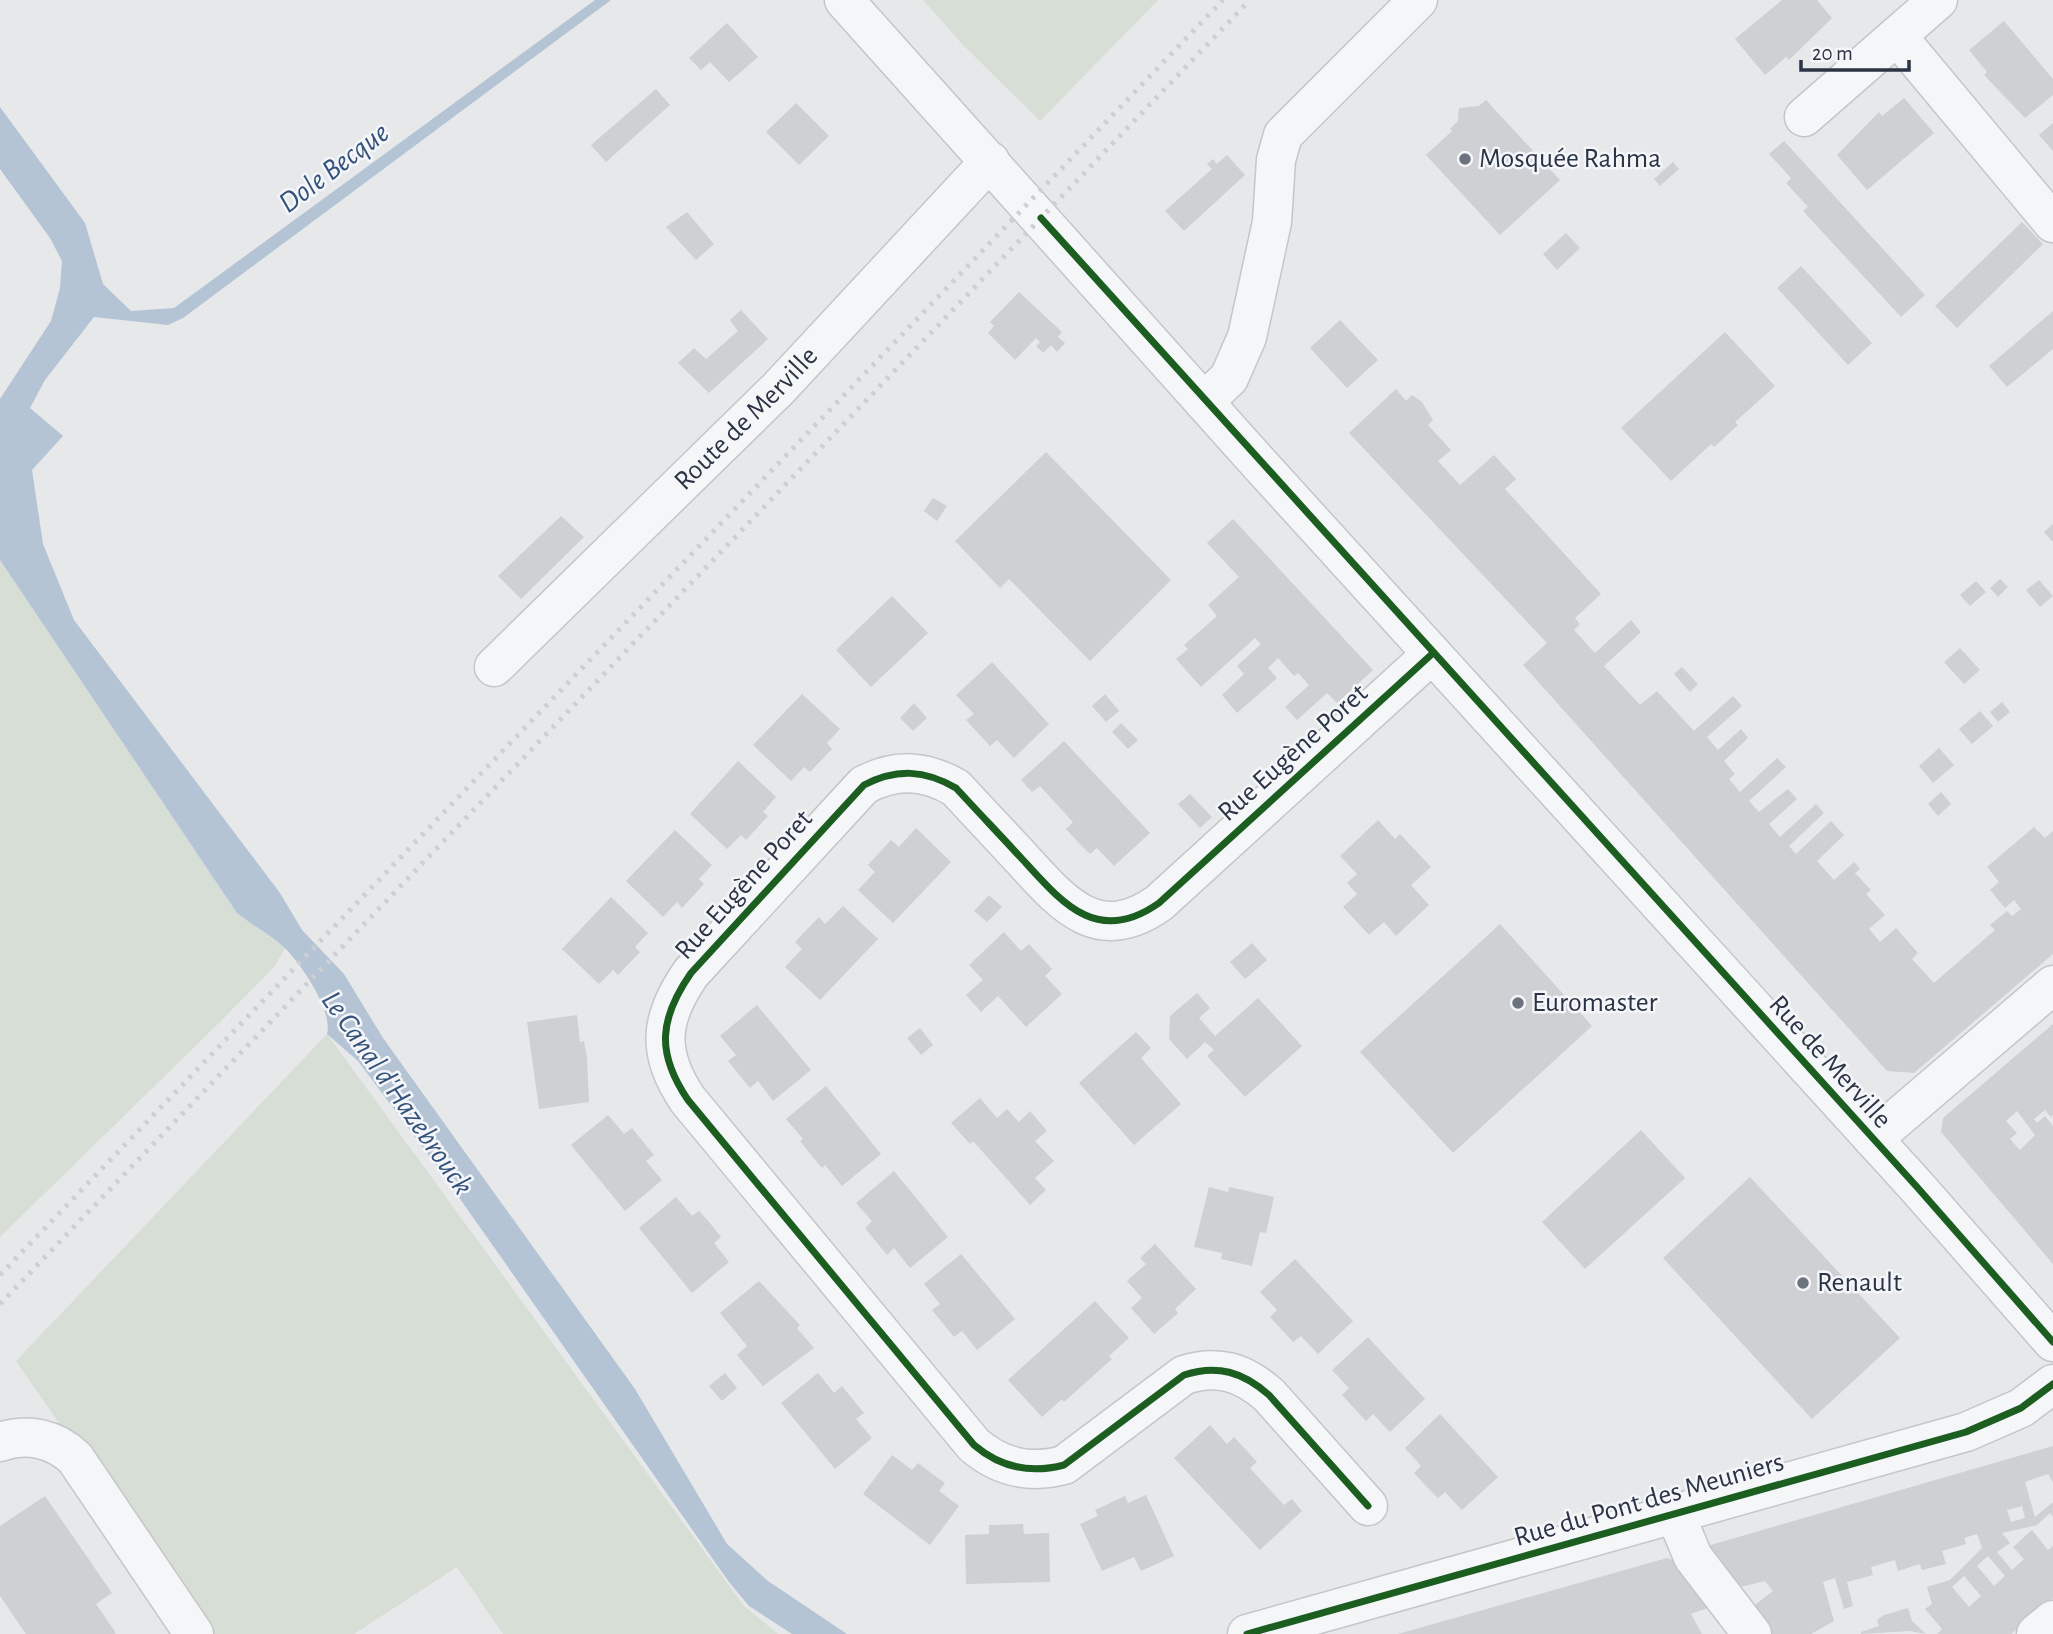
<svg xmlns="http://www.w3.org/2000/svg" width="2053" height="1634" font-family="'Alegreya Sans',sans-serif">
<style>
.green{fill:#d6ded6}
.water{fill:#b4c4d5}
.building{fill:#ced0d3;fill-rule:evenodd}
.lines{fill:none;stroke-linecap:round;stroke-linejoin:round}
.minor-casing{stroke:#c4c6c8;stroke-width:41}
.minor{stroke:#f5f6f7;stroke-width:38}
.rail{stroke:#cecfd2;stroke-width:5;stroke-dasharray:3.5 7;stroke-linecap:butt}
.cycleway-casing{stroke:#f4f6f9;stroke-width:11}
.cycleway{stroke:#1b5e20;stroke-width:7}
.poi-dot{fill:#6c737f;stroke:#f4f6f9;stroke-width:2.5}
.labels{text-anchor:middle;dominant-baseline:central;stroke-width:5;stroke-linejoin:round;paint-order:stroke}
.poi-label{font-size:28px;fill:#2b3445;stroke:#f4f6f9;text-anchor:start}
.street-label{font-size:28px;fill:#2b3445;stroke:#f4f6f9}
.water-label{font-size:30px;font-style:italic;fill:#34527a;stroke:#f4f6f9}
</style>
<rect width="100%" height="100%" fill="#e6e8ea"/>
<g class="green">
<path d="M923,0h235l-118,121 -77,-76z"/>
<path d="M0,560l237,353 48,35 -11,19 -53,54 -221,216z"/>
<path d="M327,1034l417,572 34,28h-275l-46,-67 -103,67h-149l-189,-273z"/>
</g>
<path class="water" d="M595,0h16l-428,318 -15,7 -74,-8 -49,63 -15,28 33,28 -31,34 11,74 31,76 206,273 22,37 42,44 39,64 252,351 92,155 41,37 79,53h-55l-43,-28 -20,-24 -290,-413 -81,-108 -31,-27c6,-23 -24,-67 -41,-85 -14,-13 -34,-24 -49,-36l-237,-353v-161l51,-78 9,-33 2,-27 -12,-23 -50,-69v-62l85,116 18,61 28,27 43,-3z"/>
<g class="building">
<path d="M1782,0h35l15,18 -43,42 -3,-3 -21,18 -30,-36z"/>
<path d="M2004,21l49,58v16l-28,23 -41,-43 3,-3 -18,-22z"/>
<path d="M727,23l31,34 -29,25 -19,-20 -9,8 -12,-12z"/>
<path d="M656,89l14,16 -64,57 -15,-17z"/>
<path d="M1904,98l30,35 -67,57 -30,-35 42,-43 3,4z"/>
<path d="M1486,100l74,80 -60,55 -74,-80 26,-24 -2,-2 8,-8 1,-13 20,-2z"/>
<path d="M796,103l33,33 -30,29 -33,-33z"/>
<path d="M2053,123v28l-14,-16z"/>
<path d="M1784,141l141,154 -24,22 -98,-106 5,-4 -22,-24 5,-5 -22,-24z"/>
<path d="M1227,155l18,20 -61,56 -19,-20 47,-42 -5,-5 6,-5 4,5z"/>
<path d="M1673,162l6,7 -19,17 -6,-7z"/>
<path d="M687,212l27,32 -18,16 -30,-33z"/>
<path d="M2022,222l21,22 -86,84 -22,-22z"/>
<path d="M1566,233l14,15 -23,22 -14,-16z"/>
<path d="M1801,266l71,77 -24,22 -71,-77z"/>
<path d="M1019,292l43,40 -4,5 7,6 -8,9 -6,-7 -8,8 -7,-7 4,-4 -4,-4 -21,22 -27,-27 6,-7 -4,-4z"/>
<path d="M741,310l27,29 -59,54 -31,-30 16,-15 12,11 32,-28 -8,-11z"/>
<path d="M2053,311v38l-46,38 -18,-21z"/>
<path d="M1340,320l38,40 -31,28 -37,-40z"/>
<path d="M1725,332l50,54 -40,36 3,3 -24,22 -3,-3 -40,37 -50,-53z"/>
<path d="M1396,389l10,12 6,-6 10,7 11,18 -5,5 23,25 -13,11 22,24 34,-30 22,24 -11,10 96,105 -26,24 5,6 -6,6 21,23 36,-33 10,12 -37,34 36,39 17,-14 37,40 39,-35 9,10 -35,31 11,13 23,-21 7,9 -24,23 11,13 -6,5 11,13 37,-34 9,9 -37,34 10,11 29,-23 9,10 -28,25 11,13 36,-33 8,9 -35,33 7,8 35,-33 13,14 -27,26 17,19 20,-18 6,7 -5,4 16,17 -5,4 19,21 -16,14 11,13 16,-14 22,25 -6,6 22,24 61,-53 -5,-5 17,-14 5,5 9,-7 -7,-9 -9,8 -15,-18 9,-8 -12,-15 47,-40 11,11 8,-7v123l-139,119 -27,-2 -364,-406 24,-22 -198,-210z"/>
<path d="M1046,452l125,128 -81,81 -81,-82 -9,9 -45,-47z"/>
<path d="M933,498l14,8 -10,15 -13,-10z"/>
<path d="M561,516l23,21 -63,62 -23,-23z"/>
<path d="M1233,519l140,151 -36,33 -10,-10 -30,27 -12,-13 24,-22 -11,-12 -4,3 -16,-18 -10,10 9,10 -40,35 -15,-18 22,-21 -7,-8 24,-22 -6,-6 -54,49 -25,-28 12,-10 -4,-4 33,-29 -9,-11 31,-28 -32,-34z"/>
<path d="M2053,524v18l-9,-10z"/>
<path d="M2000,579l8,8 -10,10 -8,-9z"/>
<path d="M2039,580l14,16 -13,11 -14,-17z"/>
<path d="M1976,581l10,11 -16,14 -10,-11z"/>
<path d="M892,596l36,37 -57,54 -35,-37z"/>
<path d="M1960,648l20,22 -16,14 -20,-22z"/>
<path d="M992,662l57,62 -35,34 -17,-18 -7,6 -24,-26 8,-6 -18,-19z"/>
<path d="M1682,667l16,17 -8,8 -16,-18z"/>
<path d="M802,694l38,35 -13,14 5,6 -22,23 -6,-5 -13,14 -38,-36z"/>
<path d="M1105,694l14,17 -13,11 -14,-16z"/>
<path d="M2002,702l8,10 -12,10 -8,-10z"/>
<path d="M914,703l13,15 -14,13 -13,-13z"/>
<path d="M1980,711l13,15 -21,18 -13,-15z"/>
<path d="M1121,723l17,17 -10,9 -16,-17z"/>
<path d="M1064,741l86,92 -36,33 -17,-18 -7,6 -12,-12 -12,-13 7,-7 -33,-36 -8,6 -11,-12z"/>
<path d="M1939,748l15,17 -21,18 -14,-17z"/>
<path d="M738,761l38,36 -13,15 5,4 -22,24 -5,-5 -14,14 -37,-35z"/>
<path d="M1941,792l10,12 -13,12 -10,-12z"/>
<path d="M1190,794l22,23 -12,11 -22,-24z"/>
<path d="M1378,820l17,19 5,-5 31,33 -20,18 18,20 -33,31 -12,-14 -15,13 -26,-28 14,-13 -10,-11 10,-9 -17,-18z"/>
<path d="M916,828l35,34 -58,61 -35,-33 17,-18 -7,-7 23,-25 8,7z"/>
<path d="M675,830l37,35 -13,14 5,5 -22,24 -5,-6 -14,15 -37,-36z"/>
<path d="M989,895l13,12 -15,15 -13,-11z"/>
<path d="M611,897l37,36 -13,14 5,5 -22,23 -5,-5 -14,14 -37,-35z"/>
<path d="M843,906l35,33 -58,61 -35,-33 17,-18 -7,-7 24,-25 6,7z"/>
<path d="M1500,924l92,102 -139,127 -93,-101z"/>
<path d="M1004,932l17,19 8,-7 11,12 12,13 -7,7 17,18 -36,33 -28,-31 -17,16 -15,-17 17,-15 -14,-15z"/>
<path d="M1252,943l15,17 -22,19 -15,-17z"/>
<path d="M1197,993l13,15 -11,10 16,18 43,-38 44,48 -57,51 -38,-41 7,-6 -9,-8 -18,17 -18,-20 1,-23z"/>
<path d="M757,1005l54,65 -38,31 -15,-20 -8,7 -22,-27 8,-6 -16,-19z"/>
<path d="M577,1015l3,27 4,-1 3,17 2,44 -50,7 -12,-87z"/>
<path d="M2053,1024v91l-2,2 -6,-7 -11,9 3,4 8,-7 8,10v138l-112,-132 2,-14zM2017,1111l18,24 -15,15 -10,-11 7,-6 -11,-12z"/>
<path d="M920,1028l13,17 -12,10 -14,-17z"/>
<path d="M1136,1032l15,16 -10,10 40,46 -47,41 -55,-62z"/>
<path d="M826,1086l55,68 -39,32 -17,-21 -3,3 -11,-13 -11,-14 3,-2 -17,-20z"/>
<path d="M980,1098l17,20 10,-9 12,13 11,-11 17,20 -12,10 19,20 -19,17 11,12 -16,15 -57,-64 -3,3 -19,-21z"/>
<path d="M608,1115l16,19 8,-6 22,27 -8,6 16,19 -37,31 -54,-66z"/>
<path d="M1641,1130l44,48 -100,91 -43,-47z"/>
<path d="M894,1171l54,66 -38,31 -16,-20 -7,7 -22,-27 7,-7 -16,-18z"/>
<path d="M1750,1177l150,161 -88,81 -149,-161z"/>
<path d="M1209,1187l19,5 1,-5 45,10 -8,36 -6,-1 -8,34 -31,-7 1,-6 -28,-6z"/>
<path d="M676,1197l16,19 7,-5 11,12 11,14 -7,6 15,19 -37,31 -53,-65z"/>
<path d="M1155,1244l41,45 -21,20 3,4 -24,21 -23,-26 11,-10 -15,-17 19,-17 -6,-6z"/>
<path d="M961,1254l54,65 -38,31 -15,-19 -8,6 -22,-27 8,-6 -16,-20z"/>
<path d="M1295,1259l58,62 -35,33 -17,-18 -8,6 -23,-25 7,-7 -17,-18z"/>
<path d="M759,1281l41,44 -3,3 17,20 -51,38 -26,-31 10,-9 -27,-33z"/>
<path d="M1095,1301l34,37 -20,18 3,3 -48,43 -2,-3 -20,18 -34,-37z"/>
<path d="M1368,1337l57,62 -35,33 -17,-18 -7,7 -24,-26 7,-7 -17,-18z"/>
<path d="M725,1373l12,15 -15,13 -13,-15z"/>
<path d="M818,1373l16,20 8,-7 22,27 -8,6 16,19 -37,31 -54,-66z"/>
<path d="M1440,1414l58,63 -36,33 -17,-18 -7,6 -12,-12 -12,-13 7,-7 -16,-18z"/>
<path d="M1210,1425l17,19 7,-7 23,25 -7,6 34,37 8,-6 10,12 -42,39 -86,-92z"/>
<path d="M2053,1446v36l-5,-8 -23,8 10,35 18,-15v15l-3,-4 -13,12 -35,8 8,10 -13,9 15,18 12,-11 -11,-12 19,-17 16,20 5,-4v52l-42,36h-74l5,-5 -17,-20 7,-5 -5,-17 23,-7 32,-32 -5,-14 -13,4 2,6 -24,7 4,13 -24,6 -2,-6 -22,7 -3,-11 -24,7 2,8 -26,7 6,24 -9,3 -9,-31 -12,4 11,39 -23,13h-39l-21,-26 22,-17 -8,-10 -29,7 -29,-42zM2022,1506l3,12 -14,4 -4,-12zM1988,1556l17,20 -11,10 -17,-20zM1964,1576l17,20 -12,11 -17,-20z"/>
<path d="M892,1455l20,15 6,-7 13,10 14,10 -6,8 20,15 -29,39 -67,-51z"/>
<path d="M1146,1495l28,61 -33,15 -7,-14 -32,14 -22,-47 18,-8 -3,-6 30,-14 3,7z"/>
<path d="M45,1496l67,97 -16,11 20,29 -2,1h-88l-26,-38v-70z"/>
<path d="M1023,1524l1,10 25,-1 1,49 -84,2 -1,-49 24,-1v-9z"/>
<path d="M1667,1558l9,3 35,46 -20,7 11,20h-304z"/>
<path d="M1908,1608l4,13 14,13 -16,-3 -49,3v-2l18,-6 -2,-6 7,-5z"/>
</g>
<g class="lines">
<defs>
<g id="minor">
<path d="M844,0l420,469 653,718 136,155"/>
<path d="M1897,36l156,187"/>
<path d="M1804,117l134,-117"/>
<path d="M1204,402l25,-24 18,-41 25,-115 4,-62 7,-25 135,-135"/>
<path id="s1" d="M494,667l284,-278 212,-228"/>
<path d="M1873,1139l180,-154"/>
<path d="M0,1442c27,-10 55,-3 75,16l119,176"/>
<path d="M1368,1506l-99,-111c-26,-23 -52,-31 -85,-20l-120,90c-34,9 -63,3 -90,-20l-286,-345c-32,-47 -29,-81 3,-127l173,-188c33,-17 61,-15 92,3 22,24 45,48 67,72 40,44 75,86 136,43l273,-249"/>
<path d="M1676,1516l17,41 59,77"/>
<path d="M1247,1634l719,-202 55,-24 32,-24"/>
<path d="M2036,1634l17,-14"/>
</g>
</defs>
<use href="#minor" class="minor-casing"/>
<use href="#minor" class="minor"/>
<g class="rail">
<path d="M0,1275l1223,-1275"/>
<path d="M0,1304l1250,-1304"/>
</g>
<defs>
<g id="cycleway">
<path d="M1041,218l876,969 136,155"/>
<path d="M1368,1506l-99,-111c-26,-23 -52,-31 -85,-20l-120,90c-34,9 -63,3 -90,-20l-286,-345c-32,-47 -29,-81 3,-127l173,-188c33,-17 61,-15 92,3 22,24 45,48 67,72 40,44 75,86 136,43l273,-249"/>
<path d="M1247,1634l719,-202 55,-24 32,-24"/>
</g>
</defs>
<use href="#cycleway" class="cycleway-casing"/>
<use href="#cycleway" class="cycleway"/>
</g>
<g class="poi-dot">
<circle cx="1465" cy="159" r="7"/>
<circle cx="1518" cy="1003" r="7"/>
<circle cx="1803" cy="1283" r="7"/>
</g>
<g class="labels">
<g class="poi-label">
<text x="1479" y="159">Mosquée Rahma</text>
<text x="1532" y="1003">Euromaster</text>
<text x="1817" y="1283">Renault</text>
</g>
<g class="street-label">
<text stroke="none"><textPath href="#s1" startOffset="354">Route de Merville</textPath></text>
<text transform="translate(1293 753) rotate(-42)">Rue Eugène Poret</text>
<text transform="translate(744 885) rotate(-48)">Rue Eugène Poret</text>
<text transform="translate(1830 1062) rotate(48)">Rue de Merville</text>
<text transform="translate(1649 1500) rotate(-16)">Rue du Pont des Meuniers</text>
</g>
<g class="water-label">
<text transform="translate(334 168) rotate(-37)">Dole Becque</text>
<text transform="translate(397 1093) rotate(55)">Le Canal d'Hazebrouck</text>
</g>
</g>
<path d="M1801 60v10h108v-10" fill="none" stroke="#2b3445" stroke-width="3.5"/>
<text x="1812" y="60" font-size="21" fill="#2b3445" stroke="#f4f6f9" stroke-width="5" paint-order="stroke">20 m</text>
</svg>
